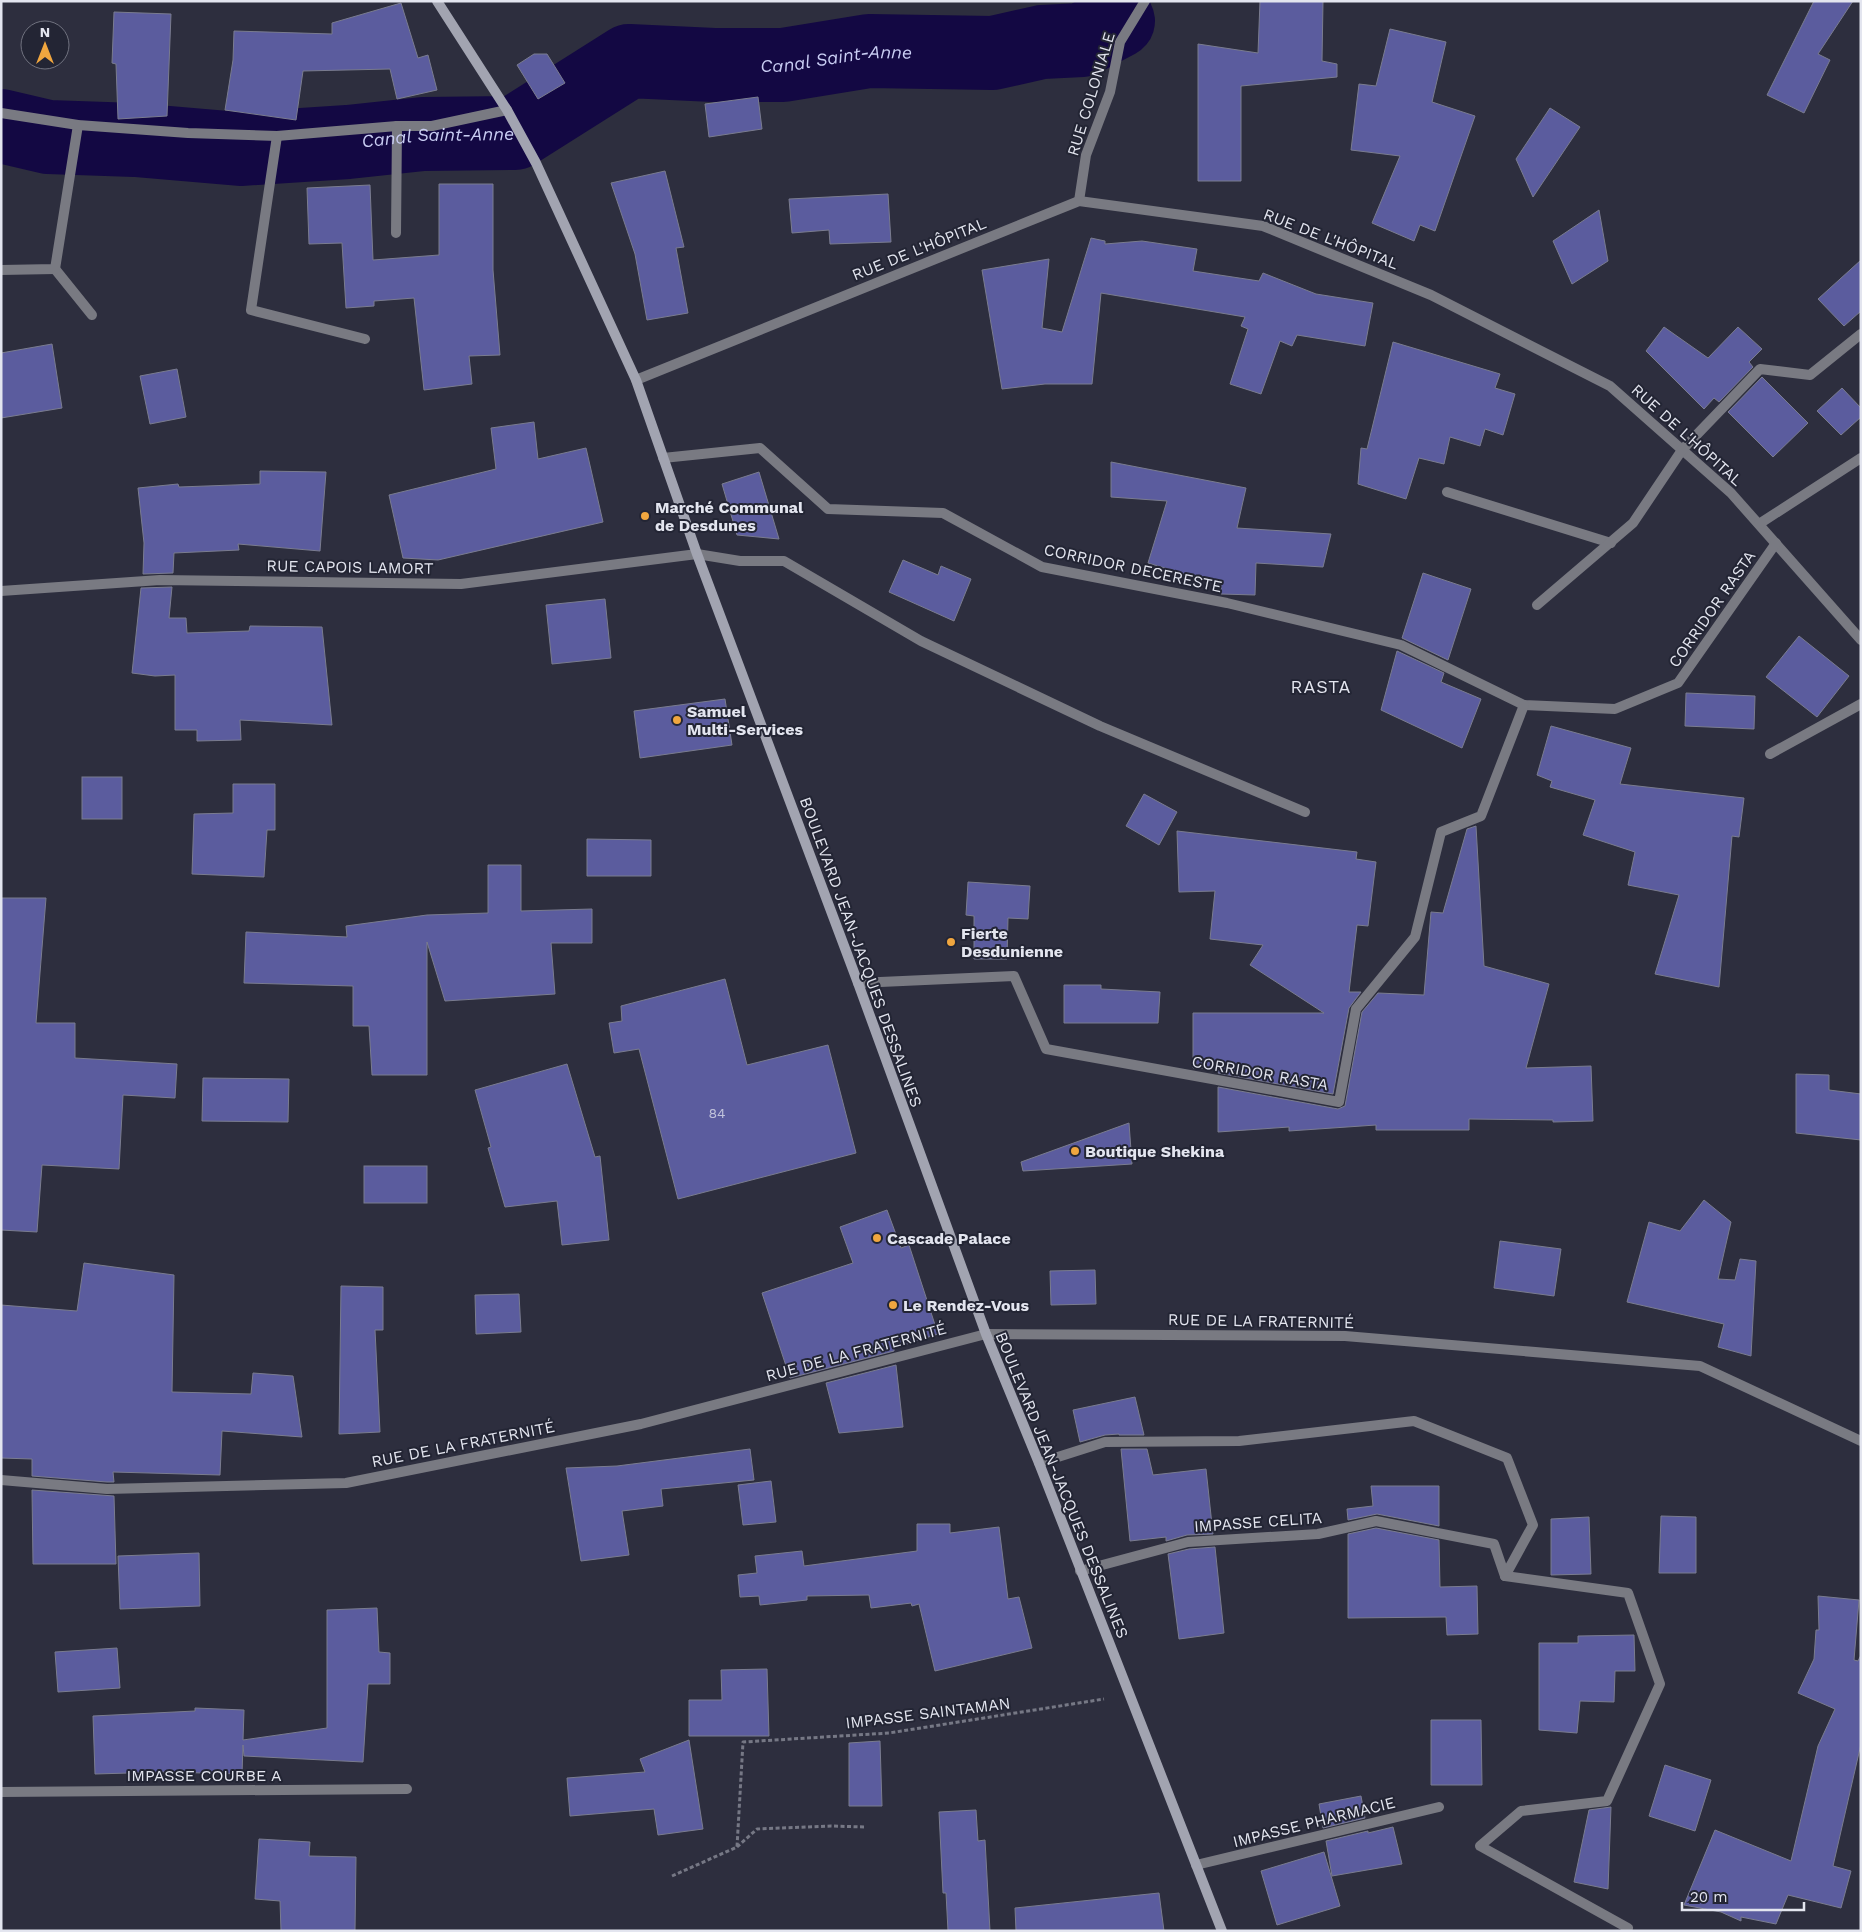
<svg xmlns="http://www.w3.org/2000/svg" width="1862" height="1932" font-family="'Work Sans',sans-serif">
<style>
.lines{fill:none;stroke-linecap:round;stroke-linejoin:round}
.river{stroke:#130843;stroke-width:74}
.building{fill:#5b5c9e;stroke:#7a7c8f}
.path{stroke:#767885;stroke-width:3;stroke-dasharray:4 2.5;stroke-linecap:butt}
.lane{stroke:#797a82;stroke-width:10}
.street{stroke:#797a82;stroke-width:10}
.secondary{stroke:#a2a4b1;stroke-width:10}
.poi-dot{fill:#f0a63f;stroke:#232534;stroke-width:2}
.labels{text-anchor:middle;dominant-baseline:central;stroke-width:4;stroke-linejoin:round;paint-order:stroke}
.number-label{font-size:14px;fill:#c1c3db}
.street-label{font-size:16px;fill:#e3e5ef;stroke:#232534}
.poi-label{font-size:16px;font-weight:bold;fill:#e3e5ef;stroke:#232534;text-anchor:start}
.water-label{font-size:18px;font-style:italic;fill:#c9cdf3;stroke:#232534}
.neighbourhood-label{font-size:18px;letter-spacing:1px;fill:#e3e5ef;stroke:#232534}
</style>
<rect width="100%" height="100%" fill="#2d2e3e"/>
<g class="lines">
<path class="river" id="s1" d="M1,126l47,11 87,3 105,9 108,-7 75,-8 92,-1 114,-72 85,4h69l86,-14 124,2 49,-11 40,-2 36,-19"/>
</g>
<g class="building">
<path d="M1260,1h63l-1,60 15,3v13l-96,9v95h-43v-137l60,9z"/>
<path d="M1814,1h39l-35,53 12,6 -26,53 -37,-18z"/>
<path d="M401,3l17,55 10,-3 9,35 -40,9 -7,-30 -87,2 -7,49 -71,-10 8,-50 1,-29 98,3v-11z"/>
<path d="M114,12l57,2 -4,102 -49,3 -2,-55 -4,-1z"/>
<path d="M1390,29l56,13 -14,60 43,14 -40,115 -15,-6 -6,16 -42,-18 28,-67 -49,-6 8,-66 17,2z"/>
<path d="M534,54h13l18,29 -27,16 -21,-34z"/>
<path d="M758,97l4,32 -53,8 -4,-33z"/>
<path d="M1550,108l30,19 -47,70 -17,-38z"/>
<path d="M665,171l19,76 -8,1 12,65 -41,7 -12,-66 -24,-71z"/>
<path d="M439,184h54v86l7,85 -31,1 3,28 -48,6 -10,-92 -40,3v5l-28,2 -4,-65 -33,1 -2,-56 63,-3 3,75 66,-5z"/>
<path d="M888,194l3,48 -61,2 -1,-14 -37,3 -3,-34z"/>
<path d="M1599,210l9,51 -36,23 -19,-43z"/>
<path d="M1091,238l14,3v3l37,-3 55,8 -4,22 66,10 4,-8 53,21 57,9 -8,43 -68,-11 -5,11 -12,-5 -19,53 -31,-10 18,-55 -7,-3 4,-9 -144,-24 -9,91h-47l-43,5 -20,-119 67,-11 -7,69 20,4z"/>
<path d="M1861,260v51l-17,15 -26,-27z"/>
<path d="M1664,327l44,31 30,-31 24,22 -13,13 4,5 -34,35 -5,-4 -10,11 -58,-58z"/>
<path d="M1393,342l107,32 -5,14 20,6 -12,41 -18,-6 -5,17 -30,-9 -6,27 -25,-6 -13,41 -48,-15 3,-36 6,1z"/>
<path d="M52,344l10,64 -61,10v-65z"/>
<path d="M177,369l9,48 -36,7 -10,-48z"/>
<path d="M1762,377l46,46 -35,34 -45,-45z"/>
<path d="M1842,388l19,20v9l-20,18 -24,-24z"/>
<path d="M534,422l4,37 48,-11 17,74 -165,38 -35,-2 -14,-63 107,-26 -5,-41z"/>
<path d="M1111,462l135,26 -9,40 94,6 -8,33 -67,-4 -1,32 -34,-1v-9l-73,-22 19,-62 -56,-4z"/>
<path d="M260,471l66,1 -6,79 -82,-7 1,6 -65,3 -1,20 -30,1 1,-31 -6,-55 40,-4 1,3 81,-3z"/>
<path d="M759,472l20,67 -42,-4 -15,-51z"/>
<path d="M903,560l35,15 3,-9 30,13 -17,42 -65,-29z"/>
<path d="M1423,573l48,16 -23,71 -46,-22z"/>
<path d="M172,587l-3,31h17l1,15 62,-2 1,-5 72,1 10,98 -92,-5 1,20 -44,1v-11h-22v-55l-20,1 -23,-3 9,-85z"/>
<path d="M605,599l6,59 -59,6 -6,-59z"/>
<path d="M1799,636l50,40 -32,41 -51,-40z"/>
<path d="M1397,651l47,22 -3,9 40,17 -19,49 -81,-38z"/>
<path d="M1686,693l69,3 -1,33 -69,-3z"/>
<path d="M725,699l7,46 -92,13 -6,-47z"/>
<path d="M1551,726l80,22 -11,36 124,14 -5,39 -7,-1 -13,151 -64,-13 24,-79 -51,-10 7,-33 -52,-17 12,-35 -45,-13 2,-6 -15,-6z"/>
<rect x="82" y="777" width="40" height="42"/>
<path d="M233,784h42v46h-8l-3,47 -72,-3 2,-60 39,-1z"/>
<path d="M1144,794l33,18 -18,33 -33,-19z"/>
<path d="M1476,826l8,140 65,18 -23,84 65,-2 2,55 -40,1v-2l-84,-1v11h-93v-5l-87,6v-4l-71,5v-45l120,22 7,-3 17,-94 16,-19 46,2 7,-83 12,1 24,-84z"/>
<path d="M1177,831l180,21 -1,7 20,3 -8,64 -11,-1 -8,67h12l-12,16 -16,86 -115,-21v-5h-25v-55h131l-74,-48 13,-20 -53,-6 5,-48 -36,1z"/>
<path d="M587,839l64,1v36h-64z"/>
<path d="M488,865h33v46l71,-2v34h-41l4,51 -110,7 -18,-59v133h-55l-3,-49h-16v-40l-109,-3 2,-51 101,5 -1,-11 81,-11 61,-2z"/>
<path d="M968,882l62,4 -2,33 -20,-1 -1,41h-33v-43l-8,-1z"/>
<path d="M1,898h45l-10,125h39v35l102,6 -2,34 -52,-3 -4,74 -77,-4 -5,67 -36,-2z"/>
<path d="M725,979l22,86 81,-20 28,108 -178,46 -39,-150 -25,4 -5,-30 13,-2 -1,-15z"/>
<path d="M1064,985h37v4l59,3 -2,31h-94z"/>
<path d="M567,1064l28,93 5,-1 9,84 -47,5 -5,-44 -52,6 -17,-59 3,-1 -16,-57z"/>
<path d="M1796,1074l33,1v15l32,4v46l-65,-7z"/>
<path d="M203,1078l86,1 -1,43 -86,-1z"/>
<path d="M1129,1123l3,41 -109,7 -2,-9z"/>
<rect x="364" y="1166" width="63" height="37"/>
<path d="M1704,1200l27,22 -13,57 17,1 5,-21 16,2 -5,95 -33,-9 6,-23 -97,-22 22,-80 31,9z"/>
<path d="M887,1210l14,38 8,-3 29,89 -44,14v3l-104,27 -28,-85 91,-30 -13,-36z"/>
<path d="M1500,1241l61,8 -7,47 -60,-8z"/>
<path d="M84,1263l90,12 -2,117 79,2 2,-21 40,3 9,61 -80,-6 -2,44 -107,-3 1,10h-7l-75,-6v-17l-31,-1v-153l76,6z"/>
<path d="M1095,1270l1,34 -45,1 -1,-34z"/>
<path d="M341,1286l42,1v43h-8l5,102 -41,2z"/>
<path d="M519,1294l2,38 -45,2 -1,-39z"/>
<path d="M896,1365l7,62 -64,6 -13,-50z"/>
<path d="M1135,1397l9,38h-25v-1l-14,1 -25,7 -7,-32z"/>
<path d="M750,1449l4,31 -93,9 2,17 -41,5 7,44 -48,6 -15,-93 51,-2z"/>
<path d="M1121,1449h26l6,26 53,-6 7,65 -26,1 -21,6v-4l-36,4z"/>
<path d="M771,1481l5,41 -33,3 -5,-40z"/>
<path d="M1371,1486h68v40l-62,-12 -29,6 -1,-11 26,-3z"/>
<path d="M32,1490l82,6 2,68h-83z"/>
<path d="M1661,1516l35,1v56h-37z"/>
<path d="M1589,1517l2,57 -40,1v-56z"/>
<path d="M917,1524h33v9l49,-6 9,72 11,-2 13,51 -97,23 -16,-67 -7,2 -1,-3 -40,5 -2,-13 -62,1v4l-47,5 -1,-9 -19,1 -2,-22 19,-2 -2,-17 47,-5 2,15 113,-15z"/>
<path d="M1376,1528l63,12 1,47 37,-1 1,48 -31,1 -1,-18 -98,1v-84z"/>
<path d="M1215,1547l9,86 -45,6 -11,-85 21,-5z"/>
<path d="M199,1553l1,53 -80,3 -2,-53z"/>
<path d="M1818,1596l41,4 -5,60 4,1 3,-6v89l-28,122 18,5 -10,37 -53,-13 -12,29 -35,-7v4l-20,-9 -37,-7 31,-75 76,31 27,-115 17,-37 -37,-16 16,-34 2,-29h3z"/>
<path d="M377,1608l2,44 11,1v31h-22l-5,78 -119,-6 -1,-11 -1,29 -78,-2 -69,2 -2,-58 102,-5v-3l49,2 -1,30 84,-12v-118z"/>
<path d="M1634,1635l1,36h-20l-1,31 -34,-1 -3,32 -38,-3v-87h39v-7z"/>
<path d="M117,1648l3,40 -62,4 -3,-40z"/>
<path d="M767,1669l2,67h-80v-36h33l-1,-30z"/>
<path d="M1431,1720h50l1,65h-51z"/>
<path d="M689,1740l14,89 -45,6 -4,-26 -84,7 -3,-38 78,-6 -5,-13z"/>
<path d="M880,1741l2,65h-33v-63z"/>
<path d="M1665,1765l46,15 -16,51 -46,-15z"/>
<path d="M1361,1796l4,22 -42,10 -4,-24z"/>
<path d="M1611,1807l-3,82 -34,-7 15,-72z"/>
<path d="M976,1810l2,31 7,-1 5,91h-42l-2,-38h-3l-4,-81z"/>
<path d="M1393,1827l9,37 -70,12 -6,-35 42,-10v2z"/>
<path d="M259,1839l51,3 -1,14 47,1 -1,74h-74l-1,-30 -25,-2z"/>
<path d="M1324,1852l16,54 -63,19 -16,-54z"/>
<path d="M1159,1893l5,38h-148l-1,-23z"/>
</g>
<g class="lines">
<g class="path">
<path d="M737,1847l20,-18 74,-3 35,1"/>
<path d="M672,1876l65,-29 6,-105 146,-9 215,-34"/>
</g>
<g class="lane">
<path d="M55,269l37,46"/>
<path d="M1,270l54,-1 23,-144"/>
</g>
<g class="street">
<path d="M1,113l77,12 110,8 89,3 120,-10h35l75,-16"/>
<path d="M277,136l-26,174 114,29"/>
<path d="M1079,201l7,-46 24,-63 10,-50 25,-41"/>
<path d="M396,233l1,-107"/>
<path d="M636,380l443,-179 184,25 168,69 179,91 121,107 130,147"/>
<path d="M663,458l97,-10 68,61 115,4 99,54 185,36 174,42 123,60 91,4 63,-26 98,-140"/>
<path d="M1447,492l164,51"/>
<path d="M1759,524l102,-66"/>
<path d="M1,591l159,-11 301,4 236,-30 43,7h44l137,80 179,85 205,86"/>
<path d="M1537,605l96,-82 49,-73 78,-81 50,6 51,-41"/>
<path d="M1770,754l91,-50"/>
<path d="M858,983l156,-7 32,73 293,53 17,-93 59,-72 26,-105 40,-16 43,-111"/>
<path d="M1039,1463l66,-21 134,-1 175,-20 93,37 26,67 -28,51"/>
<path d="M1,1480l106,9 239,-6 295,-59 345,-90 359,2 355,30 161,75"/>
<path d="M1080,1571l108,-29 130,-8 58,-13 118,23 11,32"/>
<path d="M1505,1576l123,17 32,91 -53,117 -86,10 -41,35 148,82 -1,3"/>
<path d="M1,1792l406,-3"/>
<path d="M1196,1865l243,-58"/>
</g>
<path class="secondary" d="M437,1l70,109 29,53 100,217 61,174 161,429 128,351 53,129 183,468"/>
</g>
<g class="poi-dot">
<circle cx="645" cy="516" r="5"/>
<circle cx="677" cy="720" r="5"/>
<circle cx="951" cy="942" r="5"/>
<circle cx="1075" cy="1151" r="5"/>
<circle cx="877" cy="1238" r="5"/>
<circle cx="893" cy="1305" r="5"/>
</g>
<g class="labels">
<g class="number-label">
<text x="717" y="1113">84</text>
</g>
<g class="street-label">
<text transform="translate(1091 94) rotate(-73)">RUE COLONIALE</text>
<text transform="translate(1331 239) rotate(21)">RUE DE L'HÔPITAL</text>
<text transform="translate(919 249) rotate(-22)">RUE DE L'HÔPITAL</text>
<text transform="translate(1687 435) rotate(42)">RUE DE L'HÔPITAL</text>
<text transform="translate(350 567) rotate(1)">RUE CAPOIS LAMORT</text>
<text transform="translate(1133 568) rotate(12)">CORRIDOR DECERESTE</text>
<text transform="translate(1712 609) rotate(-55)">CORRIDOR RASTA</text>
<text transform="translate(861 952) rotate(70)">BOULEVARD JEAN-JACQUES DESSALINES</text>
<text transform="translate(1260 1073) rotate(10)">CORRIDOR RASTA</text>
<text transform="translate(1261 1321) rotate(1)">RUE DE LA FRATERNITÉ</text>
<text transform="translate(856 1352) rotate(-15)">RUE DE LA FRATERNITÉ</text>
<text transform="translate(463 1444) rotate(-11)">RUE DE LA FRATERNITÉ</text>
<text transform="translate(1062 1485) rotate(68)">BOULEVARD JEAN-JACQUES DESSALINES</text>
<text transform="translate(1258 1522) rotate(-4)">IMPASSE CELITA</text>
<text transform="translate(928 1713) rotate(-7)">IMPASSE SAINTAMAN</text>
<text x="204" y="1775">IMPASSE COURBE A</text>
<text transform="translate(1314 1822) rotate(-14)">IMPASSE PHARMACIE</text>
</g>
<g class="poi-label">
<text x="655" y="507">Marché Communal<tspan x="655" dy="18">de Desdunes</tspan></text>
<text x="687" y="711">Samuel<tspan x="687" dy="18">Multi-Services</tspan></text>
<text x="961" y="933">Fierte<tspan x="961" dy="18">Desdunienne</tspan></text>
<text x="1085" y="1151">Boutique Shekina</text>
<text x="887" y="1238">Cascade Palace</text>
<text x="903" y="1305">Le Rendez-Vous</text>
</g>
<g class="water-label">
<text stroke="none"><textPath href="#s1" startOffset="859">Canal Saint-Anne</textPath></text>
<text stroke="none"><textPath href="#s1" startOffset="439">Canal Saint-Anne</textPath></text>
</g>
<g class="neighbourhood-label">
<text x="1321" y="686">RASTA</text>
</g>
</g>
<rect width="1862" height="1932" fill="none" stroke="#e3e5ef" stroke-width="5"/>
<g transform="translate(45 45)"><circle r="24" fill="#232534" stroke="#70727f"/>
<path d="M0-4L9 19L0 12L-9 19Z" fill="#f0a63f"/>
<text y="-8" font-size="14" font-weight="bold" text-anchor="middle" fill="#e3e5ef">N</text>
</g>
<path d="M1682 1902v8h122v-8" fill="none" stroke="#e3e5ef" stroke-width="2.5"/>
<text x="1690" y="1902" font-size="15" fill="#e3e5ef" stroke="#232534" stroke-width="4" paint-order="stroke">20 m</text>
</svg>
